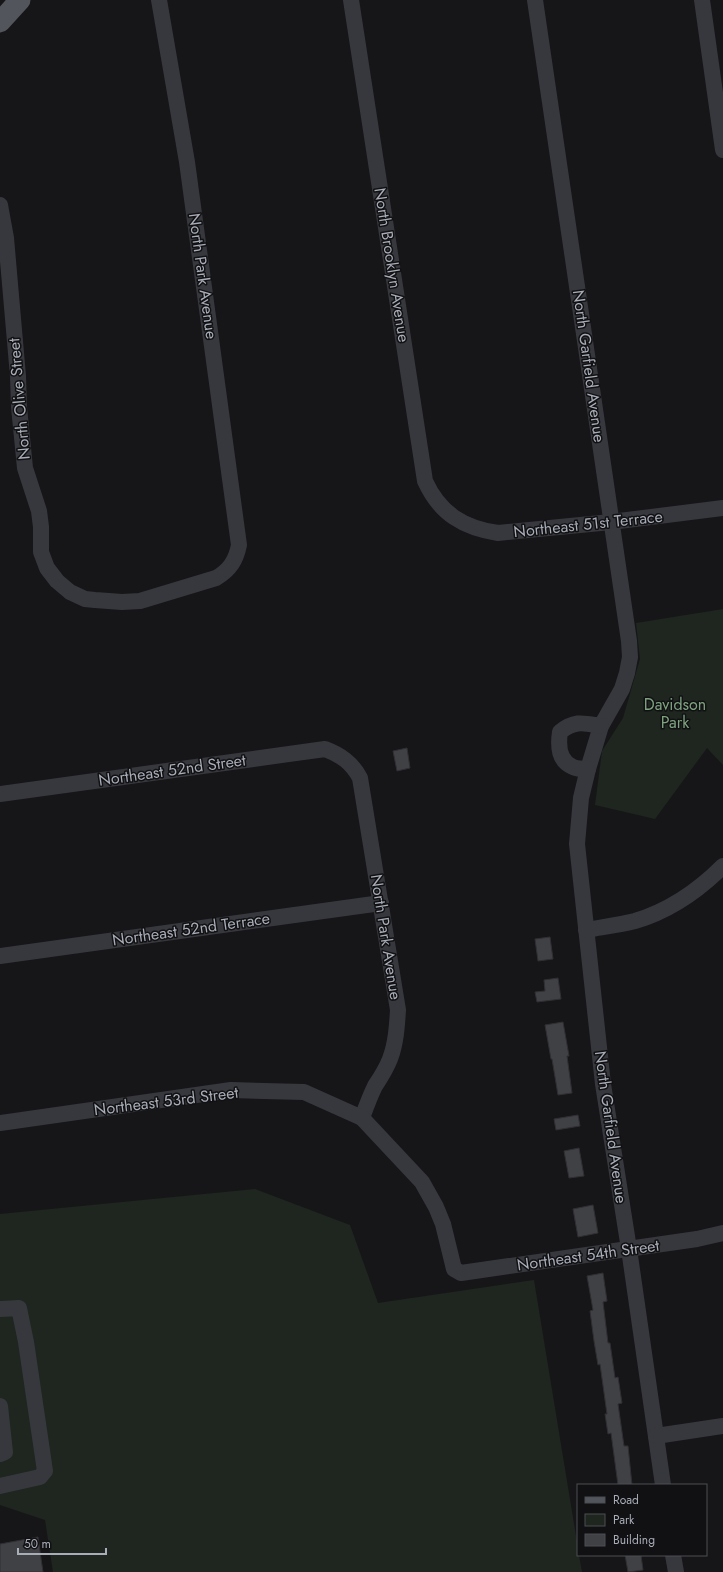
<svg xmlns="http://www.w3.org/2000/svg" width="723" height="1572" font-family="Jost,sans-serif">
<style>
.green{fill:#1e261f}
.building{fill:#404145;stroke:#303034}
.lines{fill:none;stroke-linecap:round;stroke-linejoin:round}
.minor{stroke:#37383d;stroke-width:16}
.major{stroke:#53555c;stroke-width:21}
.labels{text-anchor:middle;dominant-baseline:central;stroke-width:3;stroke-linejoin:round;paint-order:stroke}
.street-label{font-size:16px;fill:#a8adb8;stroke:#111113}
.park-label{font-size:16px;fill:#7fa381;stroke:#111113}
</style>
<rect width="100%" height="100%" fill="#161618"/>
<g class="green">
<path d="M723,609v156l-16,-17 -52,71 -60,-14 7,-54 21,-33 17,-59 -4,-36z"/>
<path d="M255,1189l95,36 28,78 156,-23 44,268v7h1l3,17h-529l-8,-52 -45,-15v-291z"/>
</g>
<g class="building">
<path d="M407,748l3,20 -13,3 -4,-20z"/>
<path d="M550,937l3,22 -15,2 -3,-22z"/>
<path d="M558,978l3,21 -24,3 -2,-10 10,-1 -1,-11z"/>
<path d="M563,1022l6,34h-2l5,37 -14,2 -6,-36h-1l-6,-34z"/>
<path d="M578,1115l2,11 -24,4 -2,-11z"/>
<path d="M579,1148l5,28 -15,2 -5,-27z"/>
<path d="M593,1205l5,28 -20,4 -5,-28z"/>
<path d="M603,1273l4,28 -4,1 5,41h2l5,35 3,-1 4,26 -4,1 6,42h4l4,39h-14l-7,-52 -3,1 -3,-20h2l-7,-50 -2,1 -4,-24 -4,-30 3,-1 -6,-34z"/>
<path d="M38,1537l5,35h-43v-28z"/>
<path d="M625,1555h16l2,15 -15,2z"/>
</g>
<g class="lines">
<g class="minor">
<path d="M351,0l74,481c15,33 39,47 73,52l113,-11 112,-14"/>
<path d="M535,0l94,641 1,16 -3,16 -5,16 -21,37 -13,43 -7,29 -4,46 26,240 26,165 34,236"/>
<path d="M702,0l21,150"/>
<path d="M0,205l6,33 12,138 1,31 6,61 14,43 2,16v25l6,16 10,13 13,11 15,7 10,1 27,2 18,-1 76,-23c14,-8 20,-18 23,-33l-52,-383 -28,-162"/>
<path d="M588,769c-4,0 -11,0 -15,-2 -15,-6 -15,-22 -13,-35 15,-12 23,-9 41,-6"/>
<path d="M0,794l325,-45c16,6 27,14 35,29l38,232c-1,16 -2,33 -8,49 -4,10 -9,18 -15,27 -5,10 -9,21 -13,32"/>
<path d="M586,930c16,-3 33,-5 49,-9 34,-10 63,-30 88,-55"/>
<path d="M0,956l381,-53"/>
<path d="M0,1123l231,-33 73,2 58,26 60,64 14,25 7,17 11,45 7,4 236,-34 26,-6"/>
<path d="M0,1309l19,-1 7,34 19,129 -5,6 -40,9"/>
<path d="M0,1406l5,46 -5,2"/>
<path d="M656,1436l67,-10"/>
<path d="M673,1555l3,17"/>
</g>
<path class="major" d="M0,22l20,-22"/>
</g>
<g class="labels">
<g class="street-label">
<text transform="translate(392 265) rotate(81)">North Brooklyn Avenue</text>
<text transform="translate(203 276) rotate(82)">North Park Avenue</text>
<text transform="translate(589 366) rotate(82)">North Garfield Avenue</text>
<text transform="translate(19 399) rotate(-95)">North Olive Street</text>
<text transform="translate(588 524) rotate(-6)">Northeast 51st Terrace</text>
<text transform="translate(172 770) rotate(-8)">Northeast 52nd Street</text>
<text transform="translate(191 929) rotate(-8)">Northeast 52nd Terrace</text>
<text transform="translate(386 937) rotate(81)">North Park Avenue</text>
<text transform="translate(166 1101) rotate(-7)">Northeast 53rd Street</text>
<text transform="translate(611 1127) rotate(82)">North Garfield Avenue</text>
<text transform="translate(588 1255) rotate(-8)">Northeast 54th Street</text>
</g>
<g class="park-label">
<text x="675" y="704">Davidson<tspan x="675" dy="18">Park</tspan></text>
</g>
</g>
<rect x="577" y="1484" width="130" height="72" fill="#111113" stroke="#4d4f55"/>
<rect x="585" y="1497" width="20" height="6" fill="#53555c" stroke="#4d4f55"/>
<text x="613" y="1504" font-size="12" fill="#a8adb8">Road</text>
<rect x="585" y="1514" width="20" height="12" fill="#1e261f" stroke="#4d4f55"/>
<text x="613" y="1524" font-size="12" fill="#a8adb8">Park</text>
<rect x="585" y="1534" width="20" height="12" fill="#404145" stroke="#4d4f55"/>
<text x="613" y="1544" font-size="12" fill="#a8adb8">Building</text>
<path d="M18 1548v6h88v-6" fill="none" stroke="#a8adb8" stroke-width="2"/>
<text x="24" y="1548" font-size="12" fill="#a8adb8" stroke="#111113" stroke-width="3" paint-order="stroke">50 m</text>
</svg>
